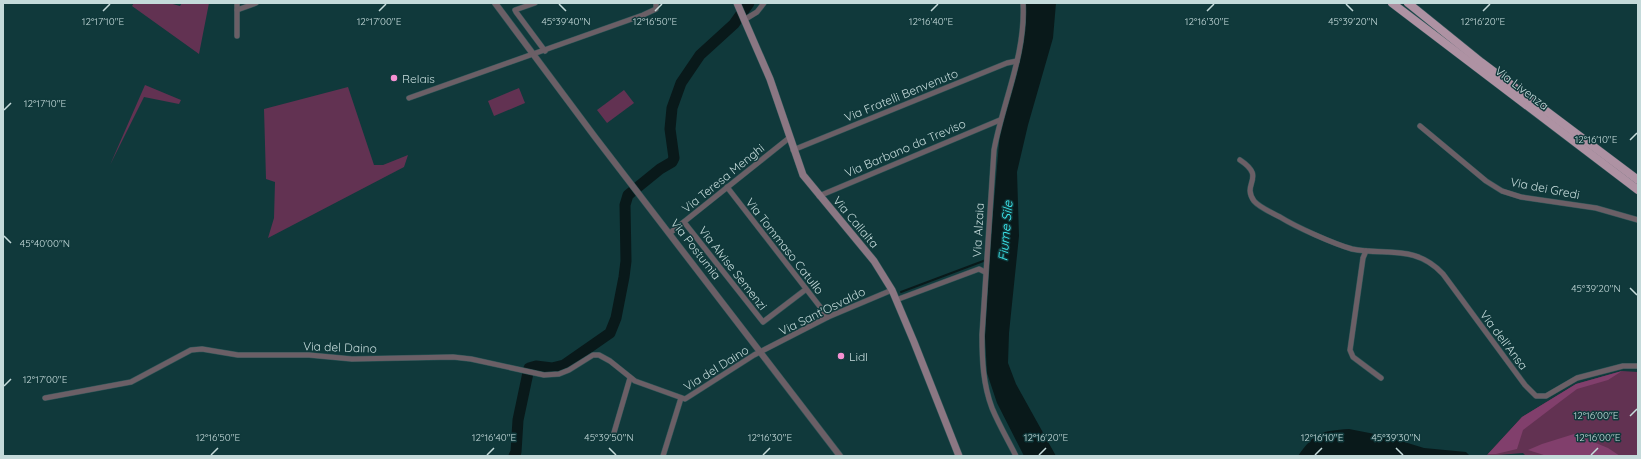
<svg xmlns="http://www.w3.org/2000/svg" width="1641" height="459" font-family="Quicksand,sans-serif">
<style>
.green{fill:#623252}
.forest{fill:#813f6c}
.water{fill:#09191a}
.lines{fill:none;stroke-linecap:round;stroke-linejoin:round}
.stream{stroke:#09191a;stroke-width:2}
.river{stroke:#09191a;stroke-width:11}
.minor-casing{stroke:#305658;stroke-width:6}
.tertiary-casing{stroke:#305658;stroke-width:7}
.secondary-casing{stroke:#305658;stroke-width:8}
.trunk-casing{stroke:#305658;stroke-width:9}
.minor{stroke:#6b5f66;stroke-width:5}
.tertiary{stroke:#6b5f66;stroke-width:6}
.secondary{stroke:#8b7783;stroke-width:7}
.trunk{stroke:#ae92a3;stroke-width:8}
.ticks{fill:none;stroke:#c4dada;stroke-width:1.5}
.poi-dot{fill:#f591d2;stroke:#10393b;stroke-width:1.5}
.labels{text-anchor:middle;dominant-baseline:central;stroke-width:3;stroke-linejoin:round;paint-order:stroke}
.poi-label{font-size:12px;fill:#c4dada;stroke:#10393b;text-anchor:start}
.street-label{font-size:12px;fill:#c4dada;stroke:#10393b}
.water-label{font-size:13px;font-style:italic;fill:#3ef1f6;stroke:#10393b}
.ticks-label{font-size:10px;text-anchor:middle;fill:#c4dada;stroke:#10393b;stroke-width:3;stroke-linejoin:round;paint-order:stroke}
</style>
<rect width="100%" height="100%" fill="#10393b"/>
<g class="green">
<path d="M134,3h35l11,3 2,-3h27l-10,51 -67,-48z"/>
<path d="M145,85l36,15 -2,4 -35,-7 -34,68z"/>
<path d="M348,87l26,78h9l25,-10 -4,12 -136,71 6,-20 1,-36 -9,-3 -2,-70z"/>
<path d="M519,88l6,15 -31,13 -6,-15z"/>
<path d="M624,90l10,13 -27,20 -10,-13z"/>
<path d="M1622,371l16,1v84h-112l-3,-3 -37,3 36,-39 54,-33z"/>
</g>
<g class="forest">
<path d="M1622,371l-14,9 -31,9 -16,12 -38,29 -6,19 -21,5h-8l34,-37 54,-33z"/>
<path d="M1574,434l34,14 12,8h-73l-19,-6 14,-6z"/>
</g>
<g class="water">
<path d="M1025,3h31l-3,35 -25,87 -11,47 2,64 -10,97 -1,30 8,21 40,72h-32l-27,-53 -10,-30 -2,-36 4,-78 11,-127 17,-59v-12l9,-39z"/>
<path d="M1349,429l36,7 39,12 42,4 4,4h-172c17,-24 23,-25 51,-27z"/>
</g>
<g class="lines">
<path class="stream" d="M901,292l85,-32"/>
<path class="river" d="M514,456l2,-4 2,-32 11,-52 7,-2 16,2 12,-3 46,-32 6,-15 8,-41 2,-16 -1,-56 3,-10 32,-26 12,-7 2,-4 -4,-29 2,-21 9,-25 19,-28 34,-31 15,-21"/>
<defs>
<g id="minor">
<path d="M237,3v7l19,-7"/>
<path d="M535,3l-20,7 1,2 29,39"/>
<path d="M744,20l13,-8 7,-9"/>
<path d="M237,36v-26"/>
<path d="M409,98l234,-83 13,-6v-6"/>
<path d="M1420,126l66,55 16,10 19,6 75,11 42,12"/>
<path d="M793,150l214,-87 10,-2"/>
<path d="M1240,160c27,18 1,23 14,41 5,6 18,12 26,16 16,10 54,27 72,32 34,7 63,-5 91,25l82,111 11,11h10l31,-18 46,-12h15"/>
<path d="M727,187l101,130"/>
<path d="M819,196l181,-76"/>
<path d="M684,222l79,100 42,-32"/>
<path d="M670,233l119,-95"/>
<path d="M1366,251l-3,7 -13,92 3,7 28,21"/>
<path d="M896,300l83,-31 6,3"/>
<path d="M45,398l86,-16 60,-32 11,-1 36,6h71l43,4 101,-2 18,2 73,16 15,-1 10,-4 24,-15h6l11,6 25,20 50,18 69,-44 74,-38 64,-27"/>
<path d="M613,436l17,-58"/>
<path d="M663,456l18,-58"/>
<path d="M1016,456c-8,-16 -17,-31 -24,-48 -9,-24 -10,-48 -10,-73l12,-185c9,-49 32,-96 29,-147"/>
</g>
<path id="tertiary" d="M495,3l100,134 245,319"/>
<path id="secondary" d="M737,3l33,76 33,96 71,86 18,29 22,52 45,114"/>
<g id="trunk">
<path d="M1392,3l246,187"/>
<path d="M1408,3l73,59 157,118"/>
</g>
</defs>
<use href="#minor" class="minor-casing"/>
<use href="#tertiary" class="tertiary-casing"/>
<use href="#secondary" class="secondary-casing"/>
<use href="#trunk" class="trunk-casing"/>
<use href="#minor" class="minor"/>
<use href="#tertiary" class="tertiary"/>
<use href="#secondary" class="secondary"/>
<use href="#trunk" class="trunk"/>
</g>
<path class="ticks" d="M559,4l7,7M1346,4l7,7M103,11l7,-7M379,11l7,-7M655,11l7,-7M931,11l7,-7M1207,11l7,-7M1483,11l7,-7M4,110l7,-7M1630,140l7,-7M4,236l7,7M1630,288l7,7M4,386l7,-7M1630,416l7,-7M609,448l7,7M1396,448l7,7M211,455l7,-7M487,455l7,-7M763,455l7,-7M1039,455l7,-7M1315,455l7,-7M1591,455l7,-7"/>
<g class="poi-dot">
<circle cx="394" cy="78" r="4"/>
<circle cx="841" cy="356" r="4"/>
</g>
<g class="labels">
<g class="poi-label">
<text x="402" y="78">Relais</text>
<text x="849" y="356">Lidl</text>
</g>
<g class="street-label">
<text transform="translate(1522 88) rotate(37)">Via Livenza</text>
<text transform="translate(901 95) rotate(-22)">Via Fratelli Benvenuto</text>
<text transform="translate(905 148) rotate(-23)">Via Barbano da Treviso</text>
<text transform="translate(723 178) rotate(-39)">Via Teresa Menghi</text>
<text transform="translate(1545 188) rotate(11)">Via dei Gredi</text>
<text transform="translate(856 222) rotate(50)">Via Callalta</text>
<text transform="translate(978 230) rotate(-87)">Via Alzaia</text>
<text transform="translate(785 246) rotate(52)">Via Tommaso Catullo</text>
<text transform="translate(696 249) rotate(52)">Via Postumia</text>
<text transform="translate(733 268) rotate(52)">Via Alvise Semenzi</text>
<text transform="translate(822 311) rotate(-26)">Via Sant'Osvaldo</text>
<text transform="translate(1504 340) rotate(53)">Via dell'Ansa</text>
<text transform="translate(340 347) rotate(2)">Via del Daino</text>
<text transform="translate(716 368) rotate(-32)">Via del Daino</text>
</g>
<g class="water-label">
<text transform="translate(1005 231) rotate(-85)">Fiume Sile</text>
</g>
</g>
<g class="ticks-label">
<text x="1353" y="25">45°39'20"N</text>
<text x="103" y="25">12°17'10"E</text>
<text x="379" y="25">12°17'00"E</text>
<text x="566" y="25">45°39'40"N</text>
<text x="655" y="25">12°16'50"E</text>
<text x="931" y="25">12°16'40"E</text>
<text x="1207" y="25">12°16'30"E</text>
<text x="1483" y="25">12°16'20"E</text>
<text x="45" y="107">12°17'10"E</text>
<text x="1596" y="143">12°16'10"E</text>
<text x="45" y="247">45°40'00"N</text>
<text x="1596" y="292">45°39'20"N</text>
<text x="45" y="383">12°17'00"E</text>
<text x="1596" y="419">12°16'00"E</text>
<text x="218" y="441">12°16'50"E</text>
<text x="494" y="441">12°16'40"E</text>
<text x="609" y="441">45°39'50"N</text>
<text x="770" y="441">12°16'30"E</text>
<text x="1046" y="441">12°16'20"E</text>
<text x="1322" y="441">12°16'10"E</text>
<text x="1396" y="441">45°39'30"N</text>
<text x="1598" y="441">12°16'00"E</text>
</g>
<rect width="1641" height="459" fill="none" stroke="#c4dada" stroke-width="8"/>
</svg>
